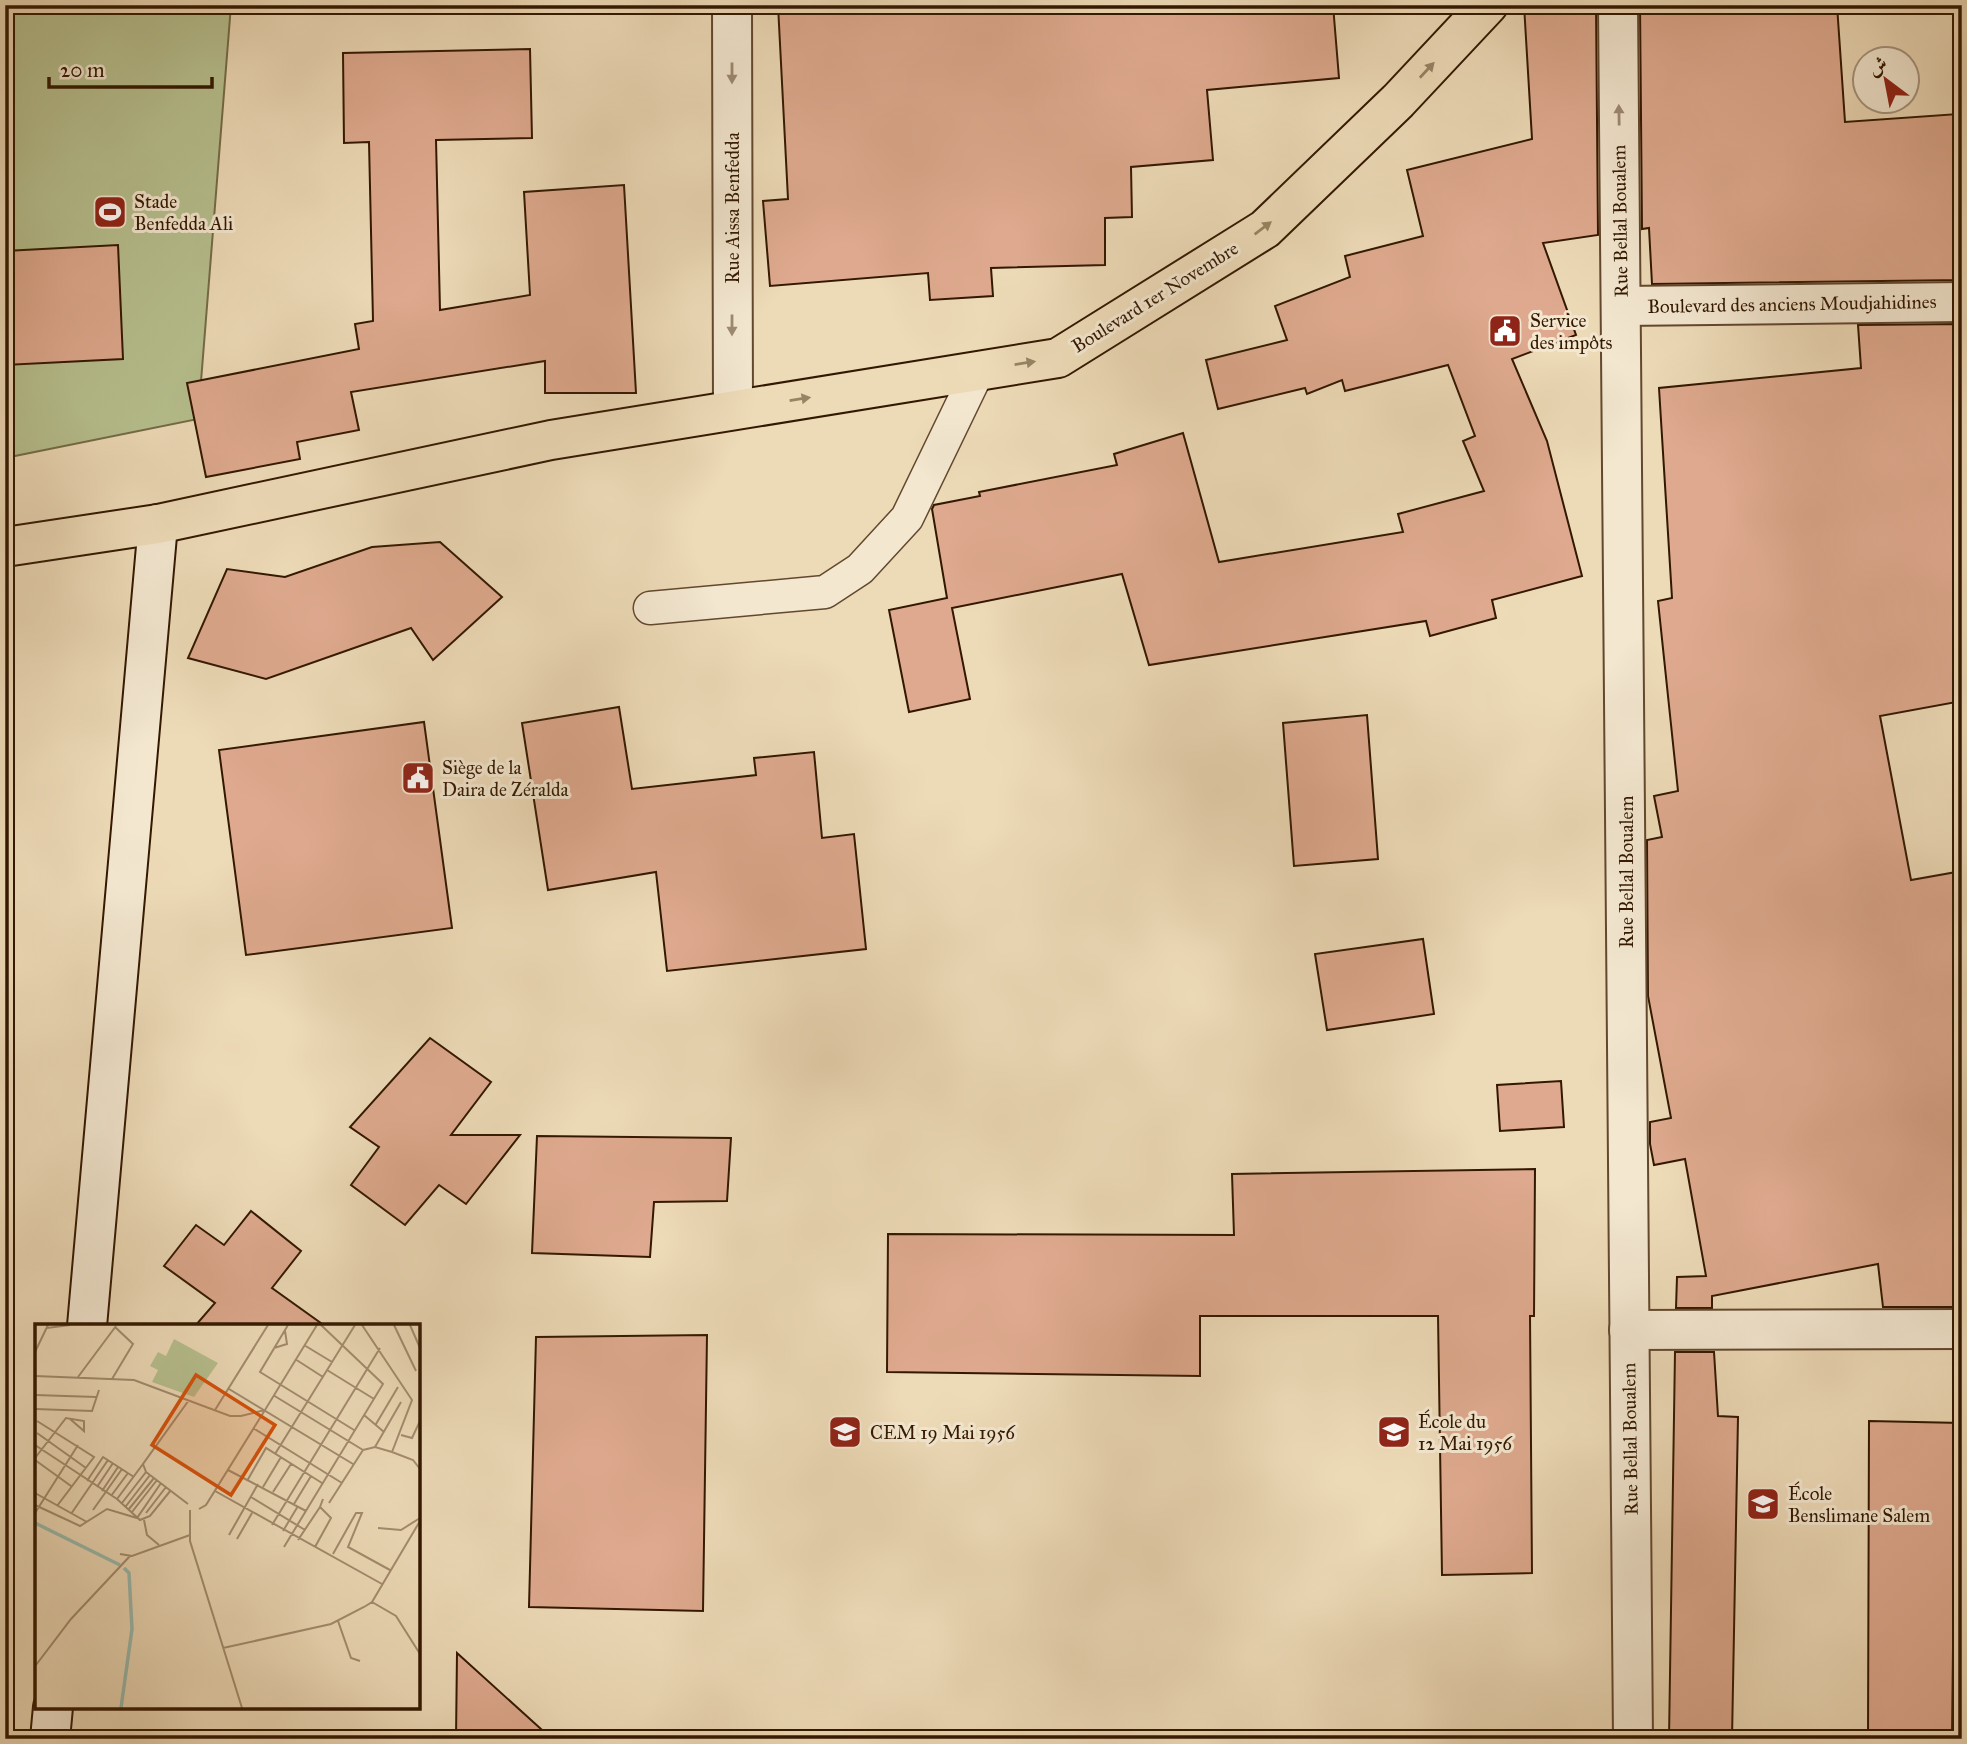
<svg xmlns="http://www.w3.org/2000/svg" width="1967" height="1744" font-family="'IM FELL Great Primer',Amiri,serif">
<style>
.green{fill:#b7c08f;stroke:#756c48;stroke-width:2}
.building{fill:#dea98e;stroke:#331800;stroke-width:2}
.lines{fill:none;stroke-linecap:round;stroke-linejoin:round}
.service-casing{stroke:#62482e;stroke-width:35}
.minor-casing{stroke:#62482e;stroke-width:42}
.tertiary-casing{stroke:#62482e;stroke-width:42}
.secondary-casing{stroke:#331800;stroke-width:42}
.primary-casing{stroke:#331800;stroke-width:42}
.service{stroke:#f3e7d0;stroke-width:32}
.minor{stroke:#f3e7d0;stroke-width:38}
.tertiary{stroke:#f3e7d0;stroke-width:38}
.secondary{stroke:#f3e7d0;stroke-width:38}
.primary{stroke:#eddab7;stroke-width:38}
.oneway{fill:#998365}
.oneway2{fill:#9d8a72}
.labels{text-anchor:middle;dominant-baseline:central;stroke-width:6;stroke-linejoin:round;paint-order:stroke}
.poi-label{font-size:19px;fill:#331800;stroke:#f3e7d0;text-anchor:start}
.street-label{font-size:19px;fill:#331800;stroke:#f3e7d0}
.inset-river{fill:none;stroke:#99bbaf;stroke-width:3.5}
.inset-road{fill:none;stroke:#a38c6e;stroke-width:2}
.view{fill:#d6520b;fill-opacity:0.15;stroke:#d6520b;stroke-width:3.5}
.inset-edge{fill:none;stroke:#331800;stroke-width:3.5}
</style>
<rect width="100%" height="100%" fill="#eddab7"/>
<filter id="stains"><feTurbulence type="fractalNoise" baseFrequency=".00286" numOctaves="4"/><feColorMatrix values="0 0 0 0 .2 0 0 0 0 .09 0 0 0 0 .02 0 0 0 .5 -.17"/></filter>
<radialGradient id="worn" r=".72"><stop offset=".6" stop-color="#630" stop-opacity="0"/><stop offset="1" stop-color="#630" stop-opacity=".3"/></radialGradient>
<path class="green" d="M5,5h226l-33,414 -193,39z"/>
<g class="building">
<path d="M778,5h555l6,73 -132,12 6,70 -82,7 1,50 -27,1v47l-114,3 2,28 -63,4 -2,-27 -158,13 -7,-85 25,-2z"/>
<path d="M1524,5h72l2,230 -55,8 33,92 -64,24 35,82 35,135 -90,24 4,18 -66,18 -4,-15 -277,44 -27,-91 -170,34 18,91 -61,13 -20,-102 58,-12 -15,-89 2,-4 46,-9 -1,-4 138,-27 -3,-11 69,-21 36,129 184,-30 -5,-18 86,-23 -21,-50 12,-5 -27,-71 -103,26 -3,-11 -35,14 -2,-6 -87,21 -12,-49 81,-20 -12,-34 75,-29 -5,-21 78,-20 -16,-66 125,-31z"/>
<path d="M1640,5h197l8,117 113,-8 4,166 -310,4 -3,-56 -7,1z"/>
<path d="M530,49l2,89 -96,2 4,170 90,-15 -6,-103 100,-7 12,208h-91v-32l-194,31 8,38 -62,12 3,17 -94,18 -19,-94 172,-34 -4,-25 18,-3 -4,-179 -25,1 -1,-90z"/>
<path d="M118,245l5,114 -118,6v-114z"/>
<path d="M1962,324v377l-82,15 31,164 51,-9v436h-79l-5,-43 -166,32v12h-36l1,-31 29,-1 -21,-117 -31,6 -4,-21v-22l21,-4 -23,-122 -1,-156 15,-3 -8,-41 24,-5 -20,-190 14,-3 -13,-210 202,-20 -3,-43z"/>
<path d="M440,542l62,55 -69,63 -22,-32 -145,51 -78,-21 39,-89 58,8 87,-30z"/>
<path d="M619,707l13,82 124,-14 -2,-17 60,-6 8,86 32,-4 12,115 -199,22 -11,-99 -108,18 -26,-167z"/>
<path d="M1367,715l11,144 -84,7 -11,-143z"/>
<path d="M424,722l28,206 -206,27 -27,-205z"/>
<path d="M1423,939l11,75 -107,16 -12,-76z"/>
<path d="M430,1038l61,44 -40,53h69l-54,69 -27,-19 -34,40 -54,-40 28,-38 -29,-20z"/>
<path d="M1561,1081l3,46 -64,4 -3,-46z"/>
<path d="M537,1136l194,2 -4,63 -73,1 -4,55 -118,-4z"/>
<path d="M1535,1169l-1,147h-4l2,257 -90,2 -4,-259h-238v60l-313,-4 1,-138 346,1 -2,-61z"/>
<path d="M251,1211l50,40 -29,37 53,38h-130l20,-23 -51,-37 32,-41 28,20z"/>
<path d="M707,1335l-4,276 -174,-4 7,-270z"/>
<path d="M1675,1352h39l4,64 20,1 -6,322h-63z"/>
<path d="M1869,1421l93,2v42h-7l-3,274h-84z"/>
<path d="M457,1653l95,86h-96z"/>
</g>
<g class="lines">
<defs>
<path id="service" d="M650,608l175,-16 35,-23 47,-51 71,-147"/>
<g id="minor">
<path d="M732,5l1,405"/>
<path d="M1622,306l340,-4"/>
<path d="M1629,1330l333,-1"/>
</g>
<path id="tertiary" d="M1618,5l15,1734"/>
<g id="secondary">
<path d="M87,1326l71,-802"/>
<path d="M50,1739l3,-32"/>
</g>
<path id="primary" d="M5,547l153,-23 393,-84 507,-82 207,-129 133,-128 90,-96"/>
</defs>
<use href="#service" class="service-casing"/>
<use href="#minor" class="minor-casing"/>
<use href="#tertiary" class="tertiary-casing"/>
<use href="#secondary" class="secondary-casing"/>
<use href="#primary" class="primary-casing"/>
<use href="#service" class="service"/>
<use href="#minor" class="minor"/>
<use href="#tertiary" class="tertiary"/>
<use href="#secondary" class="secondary"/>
<use href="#primary" class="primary"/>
</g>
<defs><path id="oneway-solid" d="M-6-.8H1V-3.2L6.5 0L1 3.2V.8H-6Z" transform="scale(1.75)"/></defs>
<g class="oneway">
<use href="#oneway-solid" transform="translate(1427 70) rotate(-47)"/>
<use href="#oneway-solid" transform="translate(1263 228) rotate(-37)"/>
<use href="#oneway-solid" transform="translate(1025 363) rotate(-9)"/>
<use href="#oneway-solid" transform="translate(800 399) rotate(-9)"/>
</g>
<g class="oneway2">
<use href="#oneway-solid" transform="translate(732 73) rotate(90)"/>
<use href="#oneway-solid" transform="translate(1619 115) rotate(-91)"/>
<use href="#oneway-solid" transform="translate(732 325) rotate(90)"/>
</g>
<defs>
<symbol id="stadium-square" viewBox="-11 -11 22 22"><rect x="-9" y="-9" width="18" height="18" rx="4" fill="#8f2418" stroke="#f3e7d0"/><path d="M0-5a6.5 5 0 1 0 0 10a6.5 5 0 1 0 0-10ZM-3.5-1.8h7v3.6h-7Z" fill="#fff"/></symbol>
<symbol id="civic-square" viewBox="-11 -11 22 22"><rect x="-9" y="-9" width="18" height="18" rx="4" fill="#8f2418" stroke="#f3e7d0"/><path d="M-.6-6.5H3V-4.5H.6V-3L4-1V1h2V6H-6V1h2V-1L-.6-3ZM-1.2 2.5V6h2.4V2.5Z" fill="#fff"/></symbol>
<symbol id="school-square" viewBox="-11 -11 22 22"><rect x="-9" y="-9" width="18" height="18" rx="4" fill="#8f2418" stroke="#f3e7d0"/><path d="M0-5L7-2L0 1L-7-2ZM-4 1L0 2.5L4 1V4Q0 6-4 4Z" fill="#fff"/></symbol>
</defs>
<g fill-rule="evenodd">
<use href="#stadium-square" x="91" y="193" width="38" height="38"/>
<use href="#civic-square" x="1486" y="312" width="38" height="38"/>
<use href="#civic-square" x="399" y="759" width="38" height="38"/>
<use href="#school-square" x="826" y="1413" width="38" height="38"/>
<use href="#school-square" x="1375" y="1413" width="38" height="38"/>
<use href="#school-square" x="1744" y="1485" width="38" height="38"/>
</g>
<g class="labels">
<g class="poi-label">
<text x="134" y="201">Stade<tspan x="134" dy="22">Benfedda Ali</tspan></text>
<text x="1530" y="320">Service<tspan x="1530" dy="22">des impôts</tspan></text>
<text x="442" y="767">Siège de la<tspan x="442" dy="22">Daira de Zéralda</tspan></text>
<text x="1418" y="1421">École du<tspan x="1418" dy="22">12 Mai 1956</tspan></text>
<text x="870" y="1432">CEM 19 Mai 1956</text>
<text x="1788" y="1493">École<tspan x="1788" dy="22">Benslimane Salem</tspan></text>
</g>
<g class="street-label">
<text transform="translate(732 208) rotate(-90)">Rue Aissa Benfedda</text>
<text transform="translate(1620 221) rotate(-91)">Rue Bellal Boualem</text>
<text transform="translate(1155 297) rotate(-32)">Boulevard 1er Novembre</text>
<text transform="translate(1792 304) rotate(-1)">Boulevard des anciens Moudjahidines</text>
<text transform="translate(1626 872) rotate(-90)">Rue Bellal Boualem</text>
<text transform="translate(1630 1439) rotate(-91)">Rue Bellal Boualem</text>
</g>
</g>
<g transform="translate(35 1324)">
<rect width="385" height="385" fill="#eddab7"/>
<path d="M139,15l44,24 -24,34 -42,-15 6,-12 -8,-4 8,-14 8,4z" fill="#b7c08f"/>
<path class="inset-river" d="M0,199l85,42M86,384l11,-79 -3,-56 -5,-5"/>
<path class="inset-road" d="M253,1l-28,47 94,58M327,1l50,75 -20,52M359,1l22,46M375,1l10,23M12,4l23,-3M269,21l28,17M239,24l13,-4 -2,-13M0,28l13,-27M260,35l28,18M292,46l47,29M0,52l99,4 96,36h11l24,-6 52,-85M43,53l38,-51M77,55l21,-35 -18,-17M194,65l124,75M0,71l61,2M238,71l90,55M0,85l57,2 7,-21M180,86l53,-85M329,91l20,17M2,97l57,36 -37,49M341,100l22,-37M218,104l89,55M2,109l49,35M366,111l11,3 8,-17M0,121l82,54 23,21 10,-4 21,-26M340,123l26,-45M328,126l12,-3 17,5 21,8 7,9M240,130l80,-129M0,134l31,-40 18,3v10l-14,-12M0,136l36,26M193,146l78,41M52,157l16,-24 31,20M212,157l19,-33 56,35M62,163l16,-24M228,163l18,-30M67,167l16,-24M180,167l167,93M238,168l18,-28M0,169l52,29M76,172l17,-23M216,173l54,33M82,175l26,-35M87,179l24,-31M294,179l34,-53M153,180l-42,-32 -3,-8 46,-64M259,180l17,-28M0,181l45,21 27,-17 30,9 24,-35M91,182l24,-31M94,185l25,-31M164,185l7,-4 59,-95M58,186l29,-41M155,186v31l52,167M97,188l25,-32M0,189l43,-68M111,189l20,-26M36,190l37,-54M109,196l3,15 12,10M237,201l108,-177M343,204l23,2 19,-12M248,207l15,-25M194,211l29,-51M202,215l15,-26M263,216l22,-33M249,223l99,-163 -62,-59M280,223l16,-29 -11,-11 3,-8M85,230l12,2 58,-21M298,230l23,-41h6l-14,34 42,23M337,278l24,14 24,38M303,297l13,37 9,3M188,324l108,-24 33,-17 8,-5 48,-81M1,341l35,-46 59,-63"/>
<path class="view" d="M161,51l79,50 -44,70 -79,-50z"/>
<rect width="385" height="385" class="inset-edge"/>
</g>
<rect width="1967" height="1744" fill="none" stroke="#eddab7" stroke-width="28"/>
<rect x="7" y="7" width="1953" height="1730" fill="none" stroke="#331800" stroke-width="3.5"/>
<rect x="14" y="14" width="1939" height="1716" fill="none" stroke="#331800" stroke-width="2"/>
<g transform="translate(1886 80) rotate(328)"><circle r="33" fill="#f3e7d0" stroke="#a6947d" stroke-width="2"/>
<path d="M0-5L12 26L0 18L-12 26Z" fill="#8f2418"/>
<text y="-10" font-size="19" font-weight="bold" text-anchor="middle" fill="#331800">ش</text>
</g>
<path d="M49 77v10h163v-10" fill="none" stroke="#331800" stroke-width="3.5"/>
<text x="60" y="77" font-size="21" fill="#331800" stroke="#f3e7d0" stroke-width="5" paint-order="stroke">20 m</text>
<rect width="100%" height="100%" filter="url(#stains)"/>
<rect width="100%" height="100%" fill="url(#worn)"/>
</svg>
